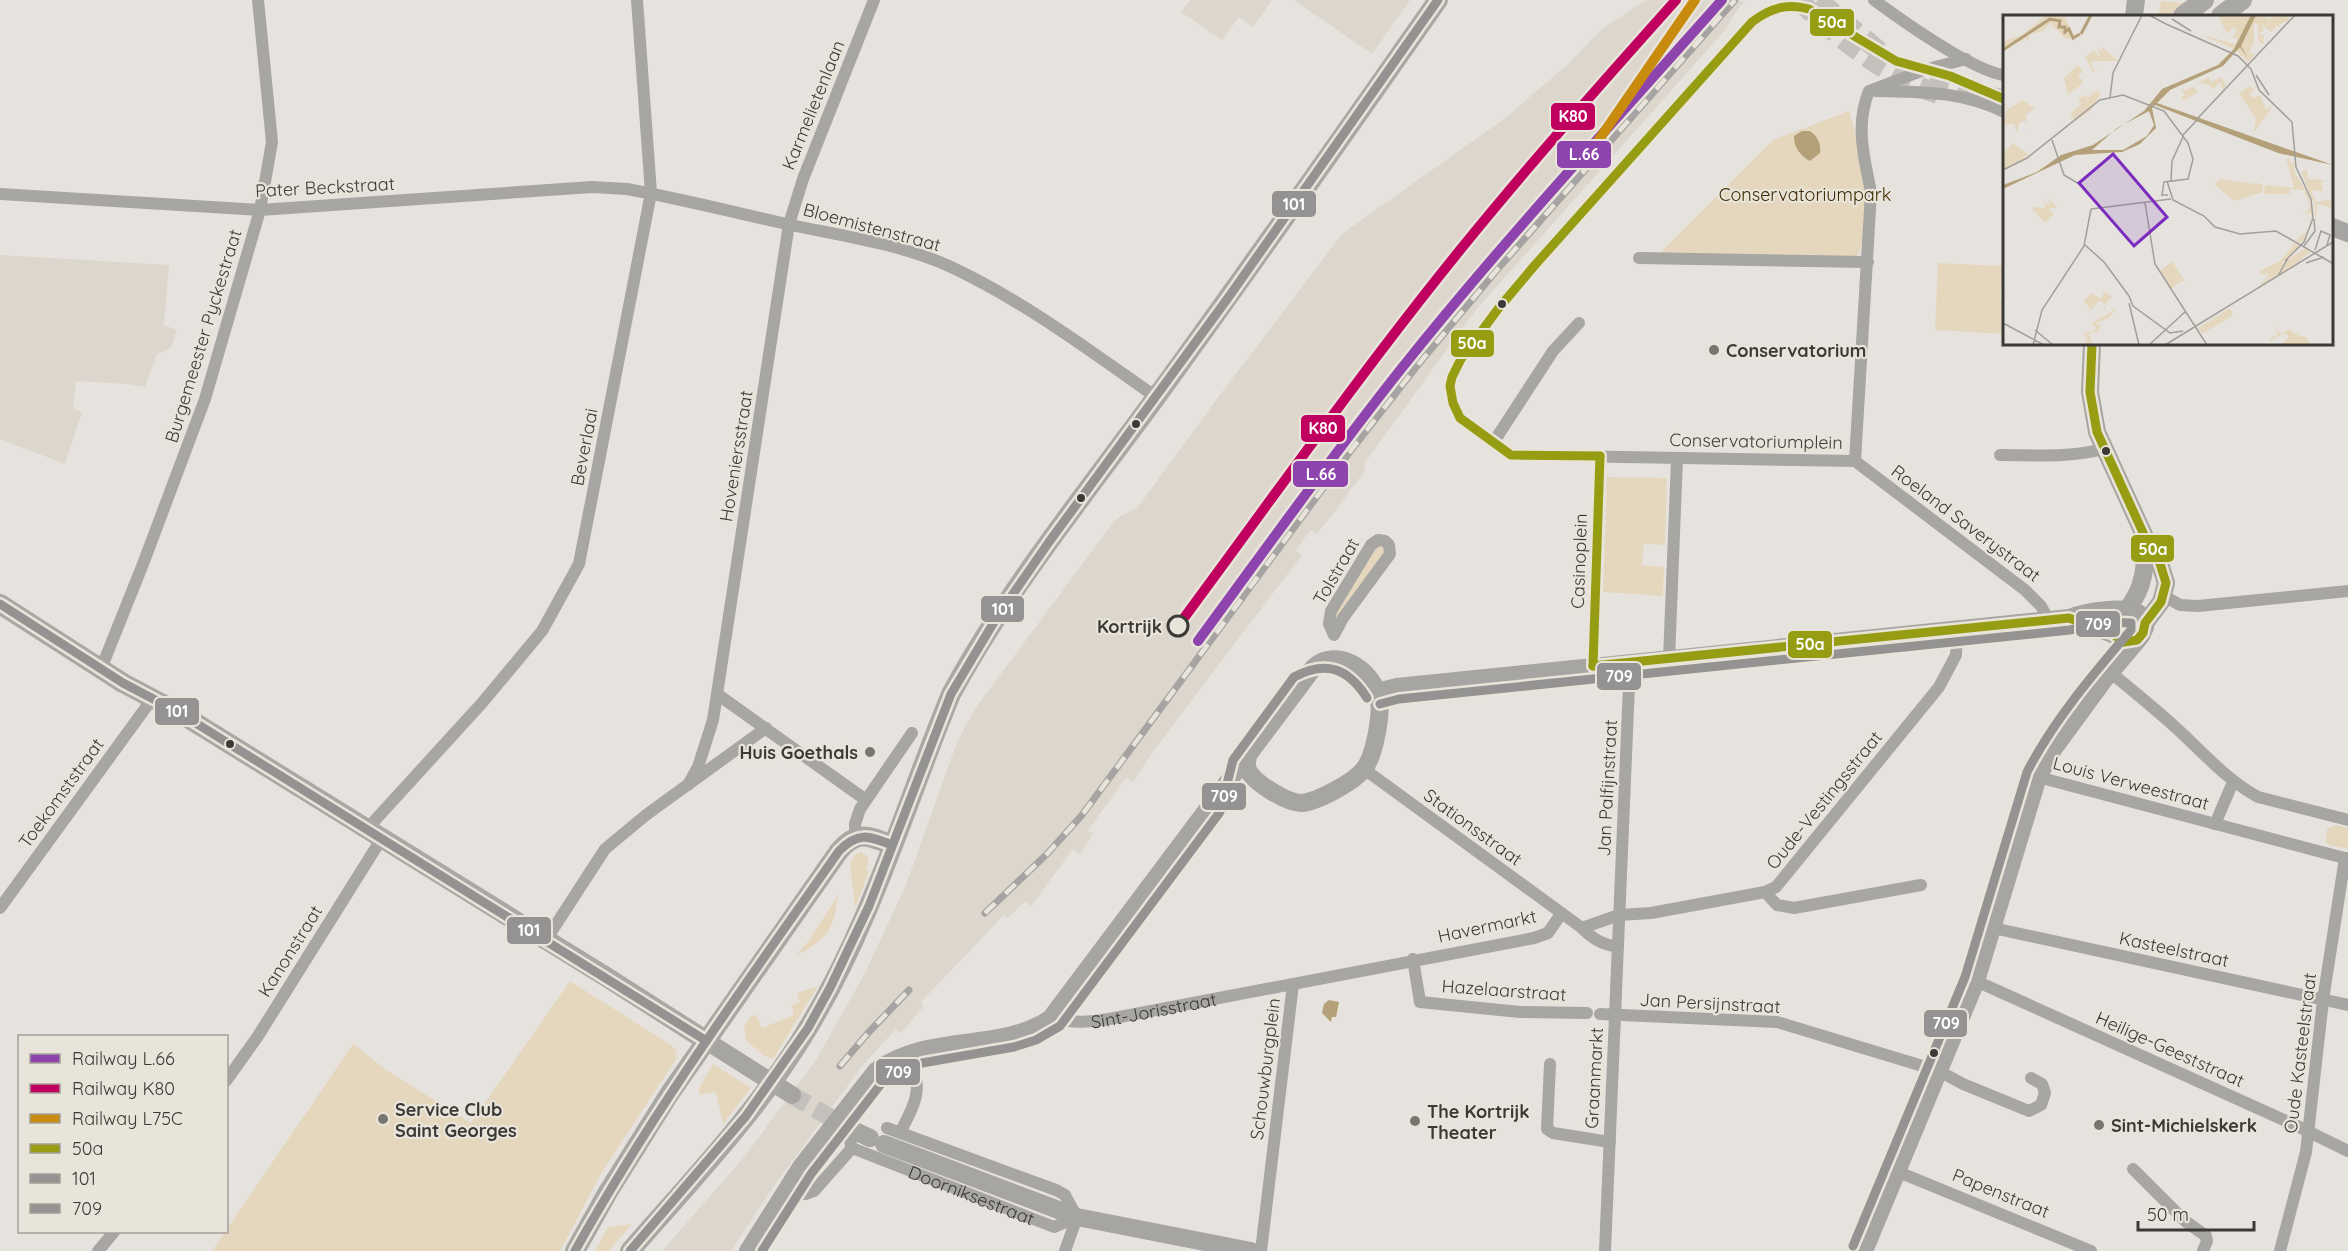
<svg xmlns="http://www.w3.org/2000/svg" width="2348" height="1251" font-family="Quicksand,sans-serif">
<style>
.built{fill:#dcd6cc}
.green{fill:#e5d7be}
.water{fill:#b4a079}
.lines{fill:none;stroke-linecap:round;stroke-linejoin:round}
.secondary-tunnel{stroke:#c4c1bd;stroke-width:18;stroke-dasharray:18 9;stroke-linecap:butt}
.primary-tunnel{stroke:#c4c1bd;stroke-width:20;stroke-dasharray:20 10;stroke-linecap:butt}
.street{stroke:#a7a6a3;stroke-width:12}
.secondary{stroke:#a6a5a2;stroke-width:18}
.primary{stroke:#aaa8a5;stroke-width:20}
.rail-casing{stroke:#a6a4a2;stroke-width:7}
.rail{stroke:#e9e4da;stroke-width:4.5;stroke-dasharray:14;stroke-linecap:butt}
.bus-1-casing{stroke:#e9e4da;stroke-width:14}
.bus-2-casing{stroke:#e9e4da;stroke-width:14}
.bus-3-casing{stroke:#e9e4da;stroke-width:14}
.bus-1{stroke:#979d13;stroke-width:9}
.bus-2{stroke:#949391;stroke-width:9}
.bus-3{stroke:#949391;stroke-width:9}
.rail-1-casing{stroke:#e9e4da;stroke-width:15}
.rail-2-casing{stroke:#e9e4da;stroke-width:15}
.rail-3-casing{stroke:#e9e4da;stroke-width:15}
.rail-1{stroke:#8e44ad;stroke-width:10}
.rail-2{stroke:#bf005f;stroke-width:10}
.rail-3{stroke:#c88b0e;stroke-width:10}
.bus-dot{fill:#3c3a37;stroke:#e9e4da;stroke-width:2}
.poi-dot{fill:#787571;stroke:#e9e4da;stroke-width:2}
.stop-dot{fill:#e9e4da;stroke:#3c3a37;stroke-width:3}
.labels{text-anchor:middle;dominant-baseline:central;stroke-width:4.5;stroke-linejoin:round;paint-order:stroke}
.street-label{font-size:18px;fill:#3c3a37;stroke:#e9e4da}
.park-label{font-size:18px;fill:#3e2b00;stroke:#e9e4da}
.poi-label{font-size:18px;font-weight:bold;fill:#3c3a37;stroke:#e9e4da;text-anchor:start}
.stop-label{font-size:18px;font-weight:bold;fill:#3c3a37;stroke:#e9e4da;text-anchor:end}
.inset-river{fill:none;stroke:#b4a079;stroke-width:3}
.inset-road{fill:none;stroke:#a29f9b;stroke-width:1.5}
.view{fill:#7b2cbf;fill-opacity:0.15;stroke:#7b2cbf;stroke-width:3}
.inset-edge{fill:none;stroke:#3c3a37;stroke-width:3}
.line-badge{stroke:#e9e4da;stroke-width:2}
.badge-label{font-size:16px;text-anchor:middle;font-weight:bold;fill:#fff}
</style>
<rect width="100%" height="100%" fill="#e6e3de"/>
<g class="built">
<path d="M1190,0h82l-19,27 -14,-10 -17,23 -41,-28z"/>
<path d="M1294,0h116l-38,54z"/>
<path d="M1646,0l100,1 -9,9 -11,19 -251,282 -111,153 2,2 -2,6 -32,43 -15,19 -6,-4 -5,6 -10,14 6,5 -148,195 -21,32 -7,-4 -38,52 5,4 -13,20 -7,-5 -42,57 -6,-5 -17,17 -4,-3 -83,87 3,4 -23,27 -5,-4 -33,36 -92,125 -40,61h-69l83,-95 71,-96 48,-85 42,-90 50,-140 9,-18 12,-21 136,-183 6,-6 19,-10 81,-111 124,-163 161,-114 63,-54 35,-36z"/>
<path d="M0,255l169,10 -5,60 13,5 -6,18 -14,6 -12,33 -17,-3 -52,-3 -3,27 9,4 -17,52 -65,-25z"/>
</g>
<g class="green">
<path d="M2161,1l20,2 7,-2v1l-18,14h-12z"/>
<path d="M1849,111c10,31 27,120 7,146l-197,-3 114,-114z"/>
<path d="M1938,263l66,3v23h-3l-1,9 4,1v35l-69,-4z"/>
<path d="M1607,477l60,1 -2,67 -21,-1 -2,21 22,2 -1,29 -60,-4z"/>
<path d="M1377,546h6l3,4 -48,67 -3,-4z"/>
<path d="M2335,825l13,3v21l-19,-4 -3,-3 1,-13z"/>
<path d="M861,852l8,5 -3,13 3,1 -14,37 -5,-44 4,-9z"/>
<path d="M838,895c-5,36 -10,43 -42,61l14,-17z"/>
<path d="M570,981l101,64 6,6 -1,8 -74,113 -42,79h-348l141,-207 32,25 86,54z"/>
<path d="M818,986l-45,73 -9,-3 -18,-16 -2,-12 5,-10 7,-4 6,14 32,-13 -3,-10 9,-3 -3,-9z"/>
<path d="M713,1064l38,24 -28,36 -7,-32 -16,3 -2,-5z"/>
<path d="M632,1224l-23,27h-14l13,-24z"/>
</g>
<g class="water">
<path d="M1802,131h8c8,6 11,12 10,22l-10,8c-9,-4 -17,-15 -16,-25z"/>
<path d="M1329,1000l10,2 -3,15h-4l-1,5 -9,-9 2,-9z"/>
</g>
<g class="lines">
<path class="secondary-tunnel" d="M792,1095l58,34"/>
<g class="primary-tunnel">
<path d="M1798,0c43,40 86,76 143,95"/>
<path d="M1818,0l67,56"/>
<path d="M1929,81l31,11 44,7"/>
</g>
<g class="street">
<path d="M1874,0c27,20 99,71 130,75"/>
<path d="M1876,91c46,1 86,0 128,21"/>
<path d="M0,194l260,16 332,-23 35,2c55,10 110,24 164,36 53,11 109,19 158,41 75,35 140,84 207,131"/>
<path d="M1639,258l229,4"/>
<path d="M1579,323l-26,28 -60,92 18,12 344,6"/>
<path d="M2000,455c34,0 70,3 103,-6"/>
<path d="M1855,461l16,-269c-7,-35 -16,-67 -2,-101l55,-21 42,-11"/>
<path d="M1855,461l170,129 16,16 7,13"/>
<path d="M1378,540l7,1 4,4 1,9 -47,64 -9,17 -5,-11 2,-13 40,-66z"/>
<path d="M2164,596l16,9 18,1 150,-15"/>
<path d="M1669,659l8,-200"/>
<path d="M1593,666l7,-210"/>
<path d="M101,669l42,-105 62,-165 55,-189 12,-68 -14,-142"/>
<path d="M2110,672c22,18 43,35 64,54 27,24 51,53 84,71l90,23"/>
<path d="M717,694l149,106"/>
<path d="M1364,769l218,159c11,11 19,16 36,19"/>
<path d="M2038,777l310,82"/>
<path d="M688,785l10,-18 15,-47 76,-496 14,-45 71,-179"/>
<path d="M2215,824l18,-42"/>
<path d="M367,829l115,-126 60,-72 37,-67 72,-371 -14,-193"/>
<path d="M855,837v-13l5,-15 52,-76"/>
<path d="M1765,892l12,13 17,3 127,-23"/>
<path d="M0,908l152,-209"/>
<path d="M1582,928l37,-13 32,-2 114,-21 11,-5 163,-200 17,-32 1,-25"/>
<path d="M1993,928l355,77"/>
<path d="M546,940l59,-91 41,-34 120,-87"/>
<path d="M1413,959l7,43 100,10 67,1"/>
<path d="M1976,981l319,144 53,26"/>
<path d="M1600,1014l177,8 162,49 24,13 66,27 12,-6 4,-12 -3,-9 -11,-6"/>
<path id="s1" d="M1051,1018c20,5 38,5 58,1l425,-81 14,-5 13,-19"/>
<path d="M1550,1064l-3,65 6,4 57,9"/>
<path d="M226,1081l32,-45 124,-198"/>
<path d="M887,1128l169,62 9,5 12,22"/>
<path id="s2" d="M844,1131l4,3 4,14 202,79 23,-10"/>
<path d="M900,1133c18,-36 22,-41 10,-80"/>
<path d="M2133,1169l52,52 21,15 1,5 -4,10"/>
<path d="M1896,1171l195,80"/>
<path d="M783,1195l23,-1 8,-3 38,-43"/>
<path d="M98,1251l16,-19"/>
<path d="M1065,1251l12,-34"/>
<path d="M1261,1251l32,-267"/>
<path d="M1605,1251l25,-589"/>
<path d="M2280,1251l26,-99 17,-152 22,-142"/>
</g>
<g class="secondary">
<path d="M2134,16l2,-16"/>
<path d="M2332,227l16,6"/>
<path d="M2092,344l-2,48 7,40 48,105 13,20 8,26 -5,19 -16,21"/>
<path d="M2127,609c18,-21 19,-45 18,-72"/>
<path d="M2120,611l-8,10 1,13 11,8 13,-2"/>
<path d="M2069,618l44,16"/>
<path d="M1377,692l20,-5 672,-69c15,-6 59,-14 72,-3l4,12 -4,9 -37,44 -52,71 -14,26 -62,204 -112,270"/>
<path d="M705,1040l87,55"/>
<path d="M857,1132l13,6"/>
<path d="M884,1144l193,73 174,34"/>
<path d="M748,1251l53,-84 75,-96c52,-39 126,-18 175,-53l263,-351c23,-20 56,2 64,27 5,16 -3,61 -14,75 -10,13 -47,33 -63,34 -14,0 -48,-21 -53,-33 -2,-5 -1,-9 0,-14"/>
</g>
<g class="primary">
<path d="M2183,16l21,-16"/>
<path d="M2221,16l21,-16"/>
<path d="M0,604l123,79 55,29 430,266 97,62"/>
<path d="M575,1251l33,-59 62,-99 169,-242c19,-22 30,-15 53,-6"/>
<path d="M630,1251c62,-71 129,-141 178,-223 63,-104 97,-222 143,-334 57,-105 135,-201 206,-298 95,-131 188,-263 281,-396"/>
</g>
<defs>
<g id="rail">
<path d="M985,913l62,-59 35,-39 270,-366 65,-83 79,-95 239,-271"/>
<path d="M840,1066l28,-33 41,-43"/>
</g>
</defs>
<use href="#rail" class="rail-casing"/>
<use href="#rail" class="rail"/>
<defs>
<g id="bus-1">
<path d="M1600,456l-89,-1 -51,-37 -7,-15 -3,-17 2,-9 9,-18 37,-50 37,-44 217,-243c18,-14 35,-19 57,-13l87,52 54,15 54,23"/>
<path d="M1593,666l476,-48 44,16 11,8 13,-2 6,-7 2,-10 16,-21 5,-19 -8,-26 -13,-20 -48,-105 -7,-40 2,-48"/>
<path d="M1593,666l7,-210"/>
</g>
<g id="bus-2">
<path d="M0,604l123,79 55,29 527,328"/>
<path d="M575,1251c78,-140 172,-269 264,-400 19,-20 30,-15 53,-6"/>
<path d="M630,1251l116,-135 62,-88 22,-40 39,-82 82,-212 46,-77 52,-75 179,-244 210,-298"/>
</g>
<g id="bus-3">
<path d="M1380,704l19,-5 671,-69 37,-8 24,1v7c-38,44 -77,90 -104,142l-62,205 -112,269"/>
<path d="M762,1251l49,-77 73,-94 18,-10 20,-7 92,-16 22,-7 24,-14 160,-214 13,-52 61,-83c32,-17 54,-9 73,21"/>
</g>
</defs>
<use href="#bus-1" class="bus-1-casing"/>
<use href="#bus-2" class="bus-2-casing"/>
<use href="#bus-3" class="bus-3-casing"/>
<use href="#bus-1" class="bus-1"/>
<use href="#bus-2" class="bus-2"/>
<use href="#bus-3" class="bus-3"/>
<defs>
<path id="rail-1" d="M1198,641c67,-91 133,-184 203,-272 102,-128 213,-247 321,-369"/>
<path id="rail-2" d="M1178,626c92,-124 181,-251 278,-371 71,-88 145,-171 220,-255"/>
<path id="rail-3" d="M1598,141l97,-141"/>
</defs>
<use href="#rail-1" class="rail-1-casing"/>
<use href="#rail-2" class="rail-2-casing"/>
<use href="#rail-3" class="rail-3-casing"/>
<use href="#rail-1" class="rail-1"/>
<use href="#rail-2" class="rail-2"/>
<use href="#rail-3" class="rail-3"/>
</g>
<g class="bus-dot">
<circle cx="1502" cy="304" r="5"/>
<circle cx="1136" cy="424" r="5"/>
<circle cx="2106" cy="451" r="5"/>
<circle cx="1081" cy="498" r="5"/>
<circle cx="230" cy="744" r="5"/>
<circle cx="1934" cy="1053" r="5"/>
</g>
<g class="poi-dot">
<circle cx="1714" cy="350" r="6"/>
<circle cx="870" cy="752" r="6"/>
<circle cx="383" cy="1119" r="6"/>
<circle cx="1415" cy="1121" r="6"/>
<circle cx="2099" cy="1125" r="6"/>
</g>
<circle class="stop-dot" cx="1178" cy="626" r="10"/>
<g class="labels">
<g class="street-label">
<text transform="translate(813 105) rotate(-68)">Karmelietenlaan</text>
<text transform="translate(325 187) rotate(-3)">Pater Beckstraat</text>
<text transform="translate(872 227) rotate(15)">Bloemistenstraat</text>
<text transform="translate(203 336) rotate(-73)">Burgemeester Pyckestraat</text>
<text transform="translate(1756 441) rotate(1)">Conservatoriumplein</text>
<text transform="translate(584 447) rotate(-79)">Beverlaai</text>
<text transform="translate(736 456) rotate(-81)">Hoveniersstraat</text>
<text transform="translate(1966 523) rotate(37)">Roeland Saverystraat</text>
<text transform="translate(1579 561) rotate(-88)">Casinoplein</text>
<text transform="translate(1336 571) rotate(-60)">Tolstraat</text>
<text transform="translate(2131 783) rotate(15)">Louis Verweestraat</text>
<text transform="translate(1607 788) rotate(-87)">Jan Palfijnstraat</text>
<text transform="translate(61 793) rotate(-54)">Toekomststraat</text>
<text transform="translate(1824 800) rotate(-51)">Oude-Vestingsstraat</text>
<text transform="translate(1473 827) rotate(36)">Stationsstraat</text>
<text transform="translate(1487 926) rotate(-12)">Havermarkt</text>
<text transform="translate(2174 949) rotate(12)">Kasteelstraat</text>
<text transform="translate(290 951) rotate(-58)">Kanonstraat</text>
<text transform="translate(1504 990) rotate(4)">Hazelaarstraat</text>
<text transform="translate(1710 1003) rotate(3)">Jan Persijnstraat</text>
<text stroke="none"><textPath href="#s1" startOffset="104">Sint-Jorisstraat</textPath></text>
<text transform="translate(2170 1049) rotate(24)">Heilige-Geeststraat</text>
<text transform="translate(2300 1053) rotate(-83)">Oude Kasteelstraat</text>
<text transform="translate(1265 1069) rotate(-83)">Schouwburgplein</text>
<text transform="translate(1594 1078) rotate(-87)">Graanmarkt</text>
<text transform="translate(2001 1193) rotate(22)">Papenstraat</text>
<text stroke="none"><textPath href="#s2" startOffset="148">Doorniksestraat</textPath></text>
</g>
<g class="park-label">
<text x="1805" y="194">Conservatoriumpark</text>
</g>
<g class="poi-label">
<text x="1726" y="350">Conservatorium</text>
<text x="858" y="752" text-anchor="end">Huis Goethals</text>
<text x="395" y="1109">Service Club<tspan x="395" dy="21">Saint Georges</tspan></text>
<text x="1427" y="1111">The Kortrijk<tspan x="1427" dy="21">Theater</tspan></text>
<text x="2111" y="1125">Sint-Michielskerk</text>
</g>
<g class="stop-label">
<text x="1162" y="626">Kortrijk</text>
</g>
</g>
<g transform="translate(2003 15)">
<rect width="330" height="330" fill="#e6e3de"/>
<path d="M43,0h18l11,23 -9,1 -16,-16 -7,8 -14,4v6l-3,-3 -23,12 1,-9 18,-6zM215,0h33l-17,34 -35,-15 36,10 3,-6h-6l5,-8 -4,-2 -6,6zM253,0h8l6,6 -2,-6 4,4v-4h16l1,5 -10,5 2,4 -4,-3 -6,6 -11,-8 4,6 -6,4 6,1 -1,10 -5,-5v-16h-4v18l-5,11 6,1 -7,8 -11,-11zM100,32l15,14h-27l2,8 5,1 -5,2 -8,-15 9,-6 7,7 -4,-9 4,2zM75,50l5,7 -5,3 5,8 -15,12 -4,-17zM206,62l2,5 10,-5 3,2 -3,-1 5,7 -3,6 -3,-9 -8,8 -2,-5 -11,-2 -6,3 5,6 -15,9 -2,-4 4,-2 -5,-6 6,1zM253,70v4l-6,4 3,5 7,-3 6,15 8,-6 -21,30 3,-15 -17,-26 11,-7 4,4zM95,74l1,1 -14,12 14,-11 2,3 -11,17 -15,10 -5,-6 11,-10 -16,13 16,-14 -3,-6 11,-3 -5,6zM20,85l12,9 -10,6 5,15 -4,-9 -6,1 -3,10 -3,-8 -9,1 -2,-4 4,-12 -4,-8 5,8zM10,128l16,12 -26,15v-17zM283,143l4,1 2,5 2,-4 1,13 14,23 3,11v8l-2,10 -10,14 9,-10 -7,14 -6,-2 13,-14 2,-10v-5l-4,3 -4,-5 4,3 3,-8 -6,-15 -15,-1 1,5h-26l1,-9 29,3zM304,154l1,10 17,1 -4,3 2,8 -12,-1 5,12 15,-3 2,9 -16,-4 -1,18 -2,-19 -13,-31zM217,164l35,5 -2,-3 9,4 1,7 -29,9 -20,-17zM45,182l10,11h-10l6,6 -9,9 -13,-14 5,-3 5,3 4,-3 -4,-4 3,-3 -2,4 7,1zM293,227l5,3 -17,16 -4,13 7,-14 19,-12 4,4 -17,14 -31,19 -2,-2 18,-9 -14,6 5,-7 -7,2 -3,-4 21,-10zM169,246l14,22 -4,-2 -11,8 -11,-18zM101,277l8,5 -8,8 4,9 -5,-7 1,-4 -5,-2 -11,12 2,-5 -7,-7 9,-8 9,6zM105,290l6,5 5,-5 -10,13 -14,5 6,3 -4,5 6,-2 -7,4 5,6 -7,-8 -5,3 4,11 -9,-1 4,-6 -5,-4 14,-5 -5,-6 21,-12zM227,293l3,7 -31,19 -4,-6zM270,310l8,9 9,-5 5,5 6,-4 -4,5 9,2 4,8h-30l9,-8 -4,-4 -14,7 5,5 -7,-6 9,-5z" fill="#e5d7be"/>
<path d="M248,0h5l-15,31 7,12 -8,-11 -17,19 -53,24 -13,13 176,62 -55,-12 -123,-48 -3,3 4,20 -16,16 -18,8 -47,3 -72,34v-4l34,-13 24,-17 32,-10 51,-34 18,-22 56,-24 16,-16zM146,96l5,14 -7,11 -24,14h-31l25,-22z" fill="#b4a079" fill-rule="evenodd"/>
<path class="inset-river" d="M78,19l10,-19M0,35l47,-31 10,2 -1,6h6v5l4,-3 4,9 7,-4"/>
<path class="inset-road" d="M146,0l17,9M169,4l19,12M163,9l72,32 13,13 8,21 33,32 4,45 15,32 2,19 -9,24 -19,19M253,60l13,20M107,83l3,-25 29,-58M161,96l24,32 5,16 -5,20 -24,3 -2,13h6M194,104l98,-104M179,121l17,-18M49,125l12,35 20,12M0,155l24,-12 73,-58 23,-5 41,16M164,166l6,19 31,16 11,11 25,7 36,-3 56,32M168,166l1,-20 11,-24M142,188l10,61 52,81M88,194l80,-10M81,229l20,18 25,34M301,231l11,-15 -1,-12M312,235l6,-19 9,4 -3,10M303,248l18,-6M275,261l10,-18M126,281l4,10 37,27 13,-2M126,288l10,42M0,308l41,22M32,315l18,15M30,330l9,-35 42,-64 7,-37M146,330l37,-34M162,330l168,-103"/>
<path class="view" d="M110,139l54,63 -33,29 -55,-63z"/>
<rect width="330" height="330" class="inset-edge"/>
</g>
<g class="line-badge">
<rect x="1809" y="8" width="46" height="29" rx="6" fill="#979d13"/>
<rect x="1550" y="102" width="46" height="29" rx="6" fill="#bf005f"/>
<rect x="1556" y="140" width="56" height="29" rx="6" fill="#8e44ad"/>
<rect x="1271" y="190" width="46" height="28" rx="6" fill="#949391"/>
<rect x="1450" y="329" width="45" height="29" rx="6" fill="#979d13"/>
<rect x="1300" y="414" width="46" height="29" rx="6" fill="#bf005f"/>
<rect x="1292" y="460" width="57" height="28" rx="6" fill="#8e44ad"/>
<rect x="2130" y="534" width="45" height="29" rx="6" fill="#979d13"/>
<rect x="980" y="595" width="45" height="28" rx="6" fill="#949391"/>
<rect x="2075" y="610" width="46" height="28" rx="6" fill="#949391"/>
<rect x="1787" y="630" width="46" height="29" rx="6" fill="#979d13"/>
<rect x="1596" y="662" width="46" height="29" rx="6" fill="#949391"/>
<rect x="154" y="697" width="46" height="29" rx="6" fill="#949391"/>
<rect x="1201" y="782" width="46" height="29" rx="6" fill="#949391"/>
<rect x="506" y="916" width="46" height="29" rx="6" fill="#949391"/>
<rect x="1923" y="1009" width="45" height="29" rx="6" fill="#949391"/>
<rect x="875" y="1058" width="46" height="28" rx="6" fill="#949391"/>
</g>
<g class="badge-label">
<text x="1832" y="28">50a</text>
<text x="1573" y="122">K80</text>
<text x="1584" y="160">L.66</text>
<text x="1294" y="210">101</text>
<text x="1472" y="349">50a</text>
<text x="1323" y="434">K80</text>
<text x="1321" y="480">L.66</text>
<text x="2153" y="555">50a</text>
<text x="1003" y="615">101</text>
<text x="2098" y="630">709</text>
<text x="1810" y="650">50a</text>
<text x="1619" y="682">709</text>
<text x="177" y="717">101</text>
<text x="1224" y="802">709</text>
<text x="529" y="936">101</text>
<text x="1946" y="1029">709</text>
<text x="898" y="1078">709</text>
</g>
<rect x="18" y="1035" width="210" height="198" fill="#e9e4da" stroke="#a4a099" stroke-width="1.5"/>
<rect x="30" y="1054" width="30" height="9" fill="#8e44ad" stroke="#a4a099" stroke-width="1.5"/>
<text x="72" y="1065" font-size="18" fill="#3c3a37">Railway L.66</text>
<rect x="30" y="1084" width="30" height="9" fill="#bf005f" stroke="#a4a099" stroke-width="1.5"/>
<text x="72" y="1095" font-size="18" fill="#3c3a37">Railway K80</text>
<rect x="30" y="1114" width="30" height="9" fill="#c88b0e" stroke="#a4a099" stroke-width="1.5"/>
<text x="72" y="1125" font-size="18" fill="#3c3a37">Railway L75C</text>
<rect x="30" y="1144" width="30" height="9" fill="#979d13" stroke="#a4a099" stroke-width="1.5"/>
<text x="72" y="1155" font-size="18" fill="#3c3a37">50a</text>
<rect x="30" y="1174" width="30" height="9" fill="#949391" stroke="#a4a099" stroke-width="1.5"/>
<text x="72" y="1185" font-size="18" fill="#3c3a37">101</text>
<rect x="30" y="1204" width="30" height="9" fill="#949391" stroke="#a4a099" stroke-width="1.5"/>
<text x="72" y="1215" font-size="18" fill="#3c3a37">709</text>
<path d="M2138 1221v9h116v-9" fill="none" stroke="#3c3a37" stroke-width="3"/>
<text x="2147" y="1221" font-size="18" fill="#3c3a37" stroke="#e9e4da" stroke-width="4.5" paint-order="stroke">50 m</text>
</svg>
